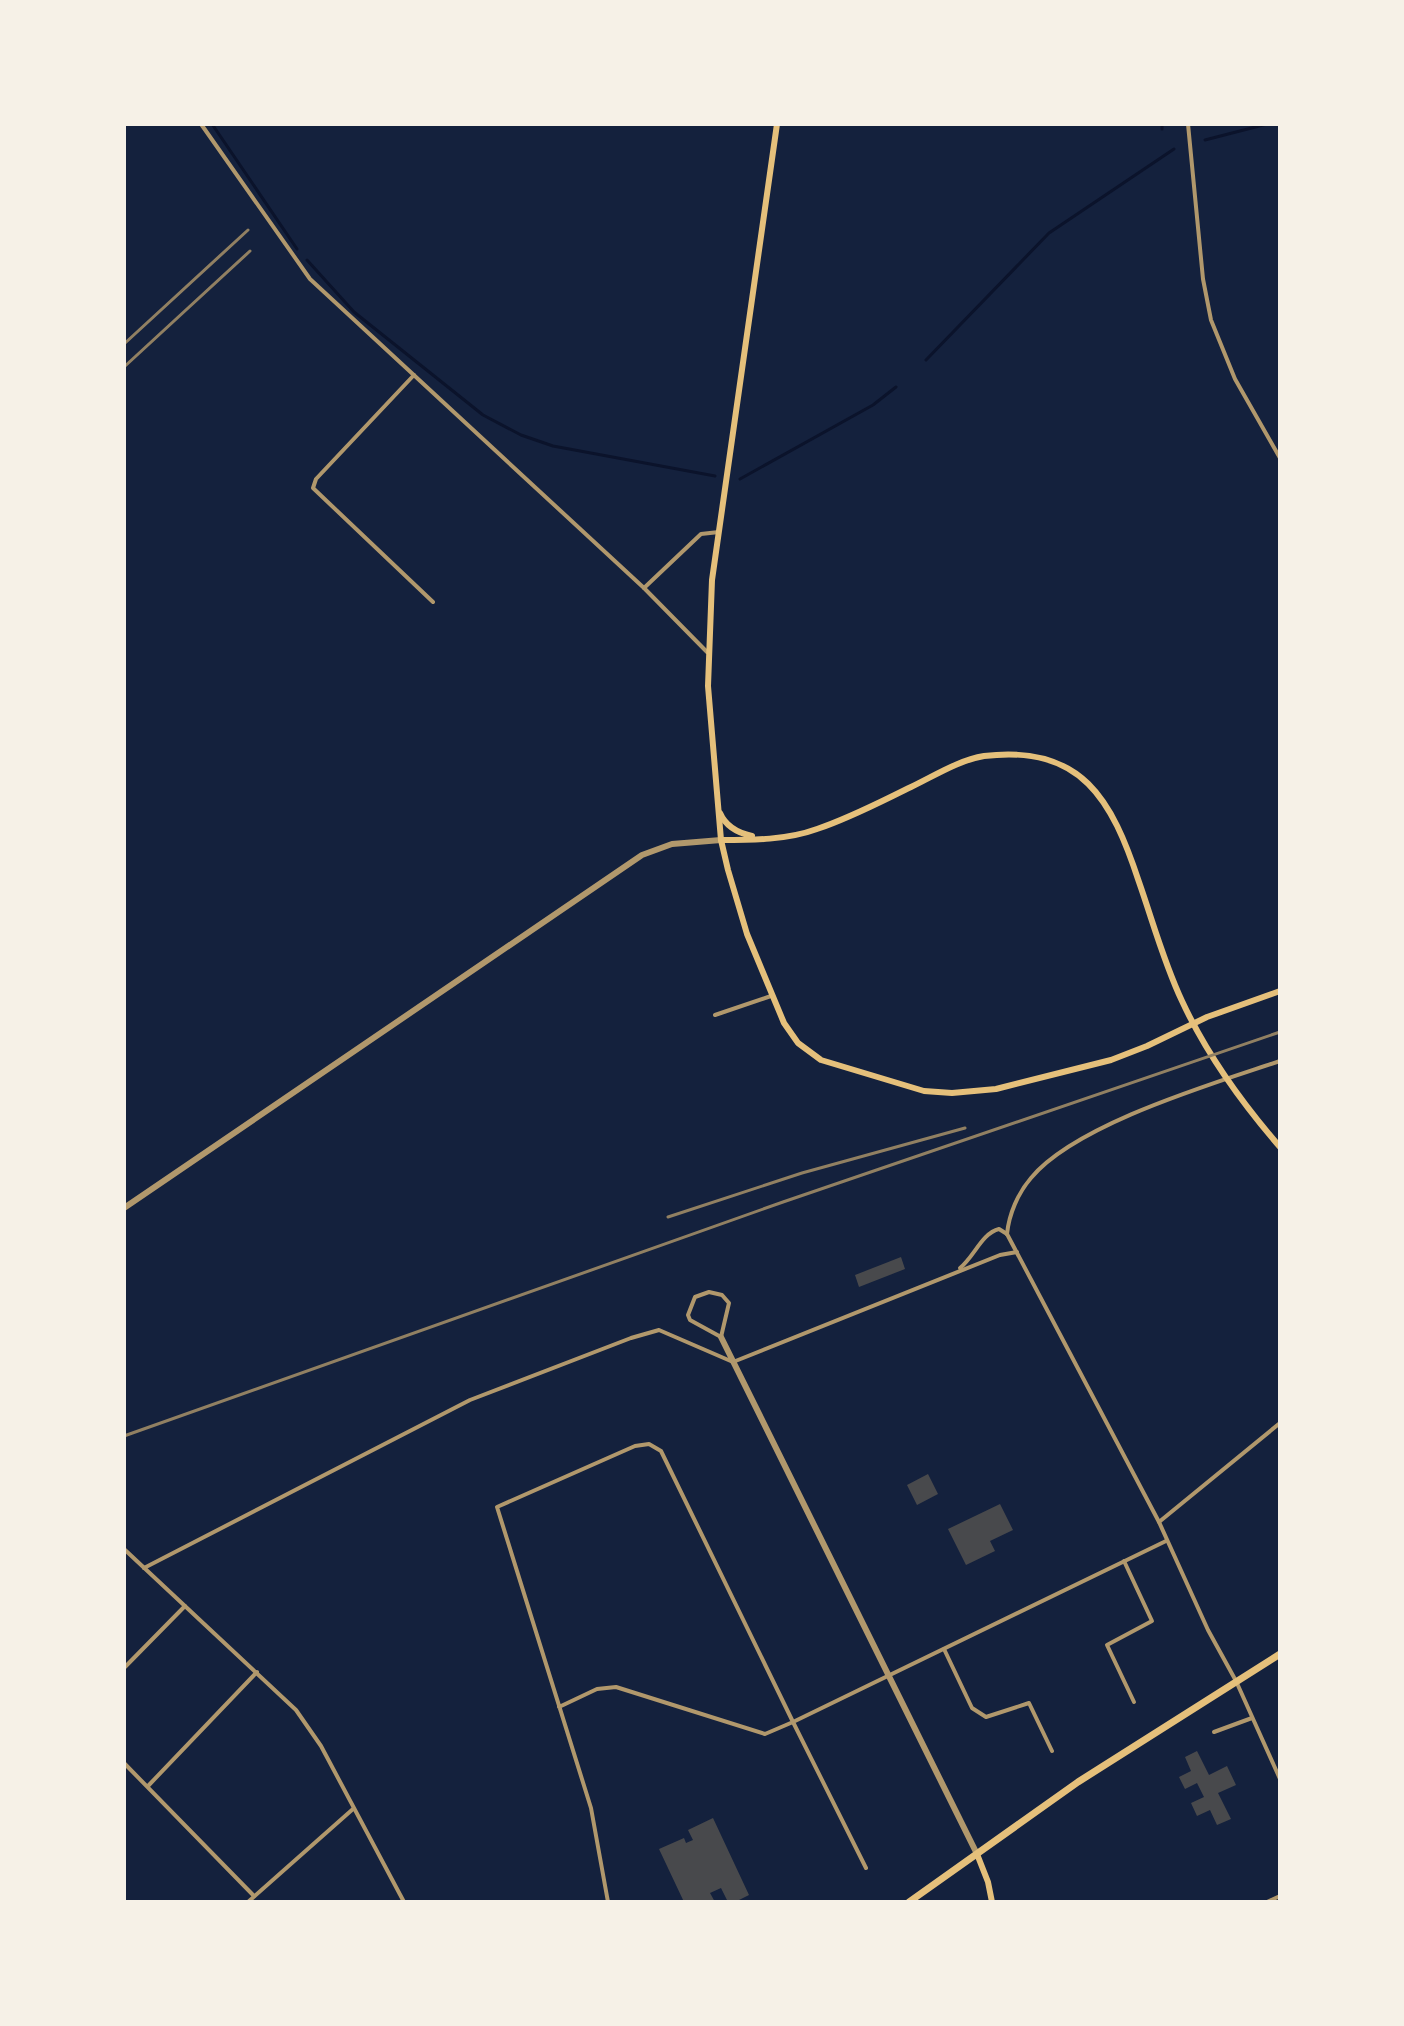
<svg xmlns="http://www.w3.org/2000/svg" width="1404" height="2026" font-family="'Public Sans',sans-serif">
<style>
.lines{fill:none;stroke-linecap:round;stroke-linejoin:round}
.stream{stroke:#0b132b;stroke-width:3}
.building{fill:#48494c}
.minor{stroke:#b1986c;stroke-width:4}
.tertiary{stroke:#b1986c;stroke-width:6}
.secondary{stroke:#e5c07b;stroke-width:6}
.primary{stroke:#e5c07b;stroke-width:7}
.rail{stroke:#918062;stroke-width:3}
</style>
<rect width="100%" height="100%" fill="#14213d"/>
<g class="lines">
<g class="stream">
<path d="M212,124l85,125"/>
<path d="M1162,124v5"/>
<path d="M1205,140l62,-16"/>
<path d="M307,260l47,52 129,103 38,20 32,11 162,30"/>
<path d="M926,360l123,-127 125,-84"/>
<path d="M740,479l133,-74 23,-18"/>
</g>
</g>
<g class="building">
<path d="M901,1257l4,12 -46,18 -4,-12z"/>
<path d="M928,1474l10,20 -21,11 -10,-20z"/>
<path d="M1000,1504l13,26 -23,11 5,10 -29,14 -18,-36z"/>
<path d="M1197,1751l12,24 18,-9 9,19 -18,8 13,26 -14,6 -7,-15 -13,6 -6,-13 13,-6 -7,-14 -12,6 -6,-12 12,-6 -6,-14z"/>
<path d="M713,1818l36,77 -14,7h-7l-7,-14 -11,5 5,9h-31l-25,-53 25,-11 2,5 7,-3 -5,-10z"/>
</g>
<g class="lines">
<g class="minor">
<path d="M201,124l109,155 334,309 63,64"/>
<path d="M1188,124l15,155 8,41 24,59 45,79"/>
<path d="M414,375l-98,104 -3,9 120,114"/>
<path d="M644,588l57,-54 18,-2"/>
<path d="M715,1015l56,-19"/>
<path d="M1007,1234l152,288 49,108 28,51 44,98"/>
<path d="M1007,1234c2,-20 11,-41 24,-56 45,-54 181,-94 249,-117"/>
<path d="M960,1268c14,-11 22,-35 39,-39l8,5"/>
<path d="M709,1292l13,3 7,8 -8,34 -31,-17 -2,-5 7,-18z"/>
<path d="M1159,1522l121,-99"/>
<path d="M124,1549l172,161 25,36 83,156"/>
<path d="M1124,1561l28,60 -45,24 27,57"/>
<path d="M144,1568l326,-168 161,-62 28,-8 74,32 267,-107 17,-3"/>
<path d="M944,1649l28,59 14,9 43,-14 23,48"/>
<path d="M124,1668l61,-62"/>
<path d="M559,1707l38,-18 19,-2 149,47 28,-12 -132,-271 -12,-7 -14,2 -138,61 94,301 17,94"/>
<path d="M1214,1732l38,-14"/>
<path d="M124,1763l130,133"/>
<path d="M148,1786l109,-114"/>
<path d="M866,1868l-73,-146 373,-181"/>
<path d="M248,1902l105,-93"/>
<path d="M1267,1902l13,-6"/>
</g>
<g class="tertiary">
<path d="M124,1208l518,-353 30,-11 49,-4"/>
<path d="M721,1337l256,517"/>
</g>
<g class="secondary">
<path d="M777,124l-65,456 -4,106 13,154 7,30 19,64 37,89 14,20 23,17 103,31 28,2 44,-4 115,-29 36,-14 60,-29 73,-26"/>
<path d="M720,813c6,14 18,20 32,23"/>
<path d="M721,840c32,0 66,0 96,-11 33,-11 63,-27 94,-42 23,-11 48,-27 73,-31 98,-12 128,44 155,126 14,40 25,81 43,119 25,54 59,101 98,146"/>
<path d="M977,1854l11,28 4,20"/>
</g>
<path class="primary" d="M909,1902l169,-120 202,-128"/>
<g class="rail">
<path d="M124,344l124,-114"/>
<path d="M124,367l126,-116"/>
<path d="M668,1217l134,-44 163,-45"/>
<path d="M124,1436l659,-234 497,-170"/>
</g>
</g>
<rect width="1404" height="2026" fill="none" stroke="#f6f1e7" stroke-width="252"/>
</svg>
